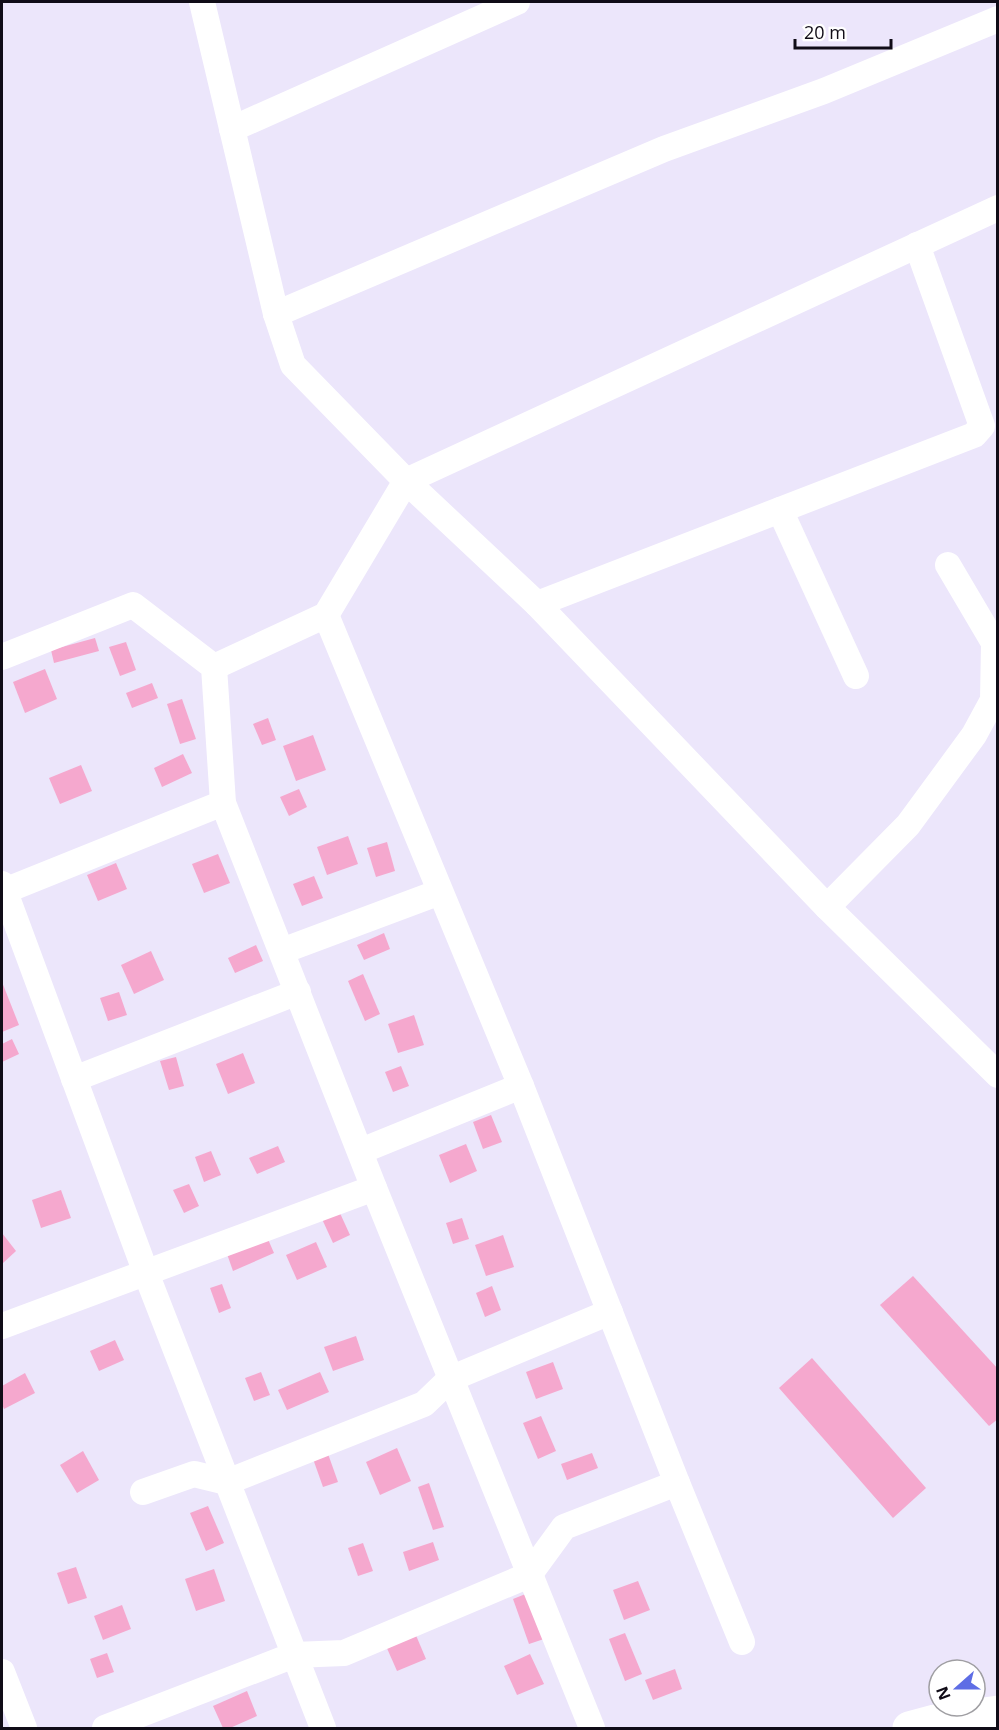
<svg xmlns="http://www.w3.org/2000/svg" width="999" height="1730" font-family="'Open Sans',sans-serif">
<style>
.building{fill:#f5a8ce}
.lines{fill:none;stroke-linecap:round;stroke-linejoin:round}
.minor{stroke:#fff;stroke-width:26}
.secondary{stroke:#fff;stroke-width:33}
</style>
<rect width="100%" height="100%" fill="#ece6fb"/>
<g class="building">
<path d="M95,638l4,13 -45,12 -3,-13z"/>
<path d="M126,642l10,28 -16,6 -11,-29z"/>
<path d="M45,669l12,30 -32,14 -12,-31z"/>
<path d="M152,683l6,15 -26,10 -6,-15z"/>
<path d="M182,699l14,40 -16,5 -13,-40z"/>
<path d="M268,718l8,22 -14,5 -9,-21z"/>
<path d="M313,735l13,35 -30,11 -13,-35z"/>
<path d="M183,754l9,19 -30,14 -8,-19z"/>
<path d="M81,765l11,26 -32,13 -11,-26z"/>
<path d="M299,789l8,18 -18,9 -9,-19z"/>
<path d="M348,836l10,28 -31,11 -10,-28z"/>
<path d="M387,842l8,29 -19,6 -9,-29z"/>
<path d="M218,854l12,29 -26,10 -12,-29z"/>
<path d="M116,863l11,26 -29,12 -11,-26z"/>
<path d="M314,876l9,22 -21,8 -9,-22z"/>
<path d="M384,933l6,16 -26,11 -7,-15z"/>
<path d="M256,945l7,16 -28,12 -7,-15z"/>
<path d="M151,951l13,29 -30,14 -13,-29z"/>
<path d="M363,974l17,40 -15,7 -17,-40z"/>
<path d="M2,982l17,43 -17,7z"/>
<path d="M119,992l8,23 -19,6 -8,-23z"/>
<path d="M414,1015l10,30 -26,8 -10,-29z"/>
<path d="M12,1039l7,15 -17,8v-18z"/>
<path d="M243,1053l12,30 -27,11 -12,-30z"/>
<path d="M176,1057l8,29 -15,4 -9,-29z"/>
<path d="M401,1066l8,20 -16,6 -8,-20z"/>
<path d="M491,1115l11,27 -19,7 -10,-27z"/>
<path d="M466,1144l11,27 -27,12 -11,-28z"/>
<path d="M278,1146l7,16 -28,12 -8,-16z"/>
<path d="M211,1151l10,24 -17,7 -9,-25z"/>
<path d="M189,1184l10,22 -15,7 -11,-23z"/>
<path d="M61,1190l10,28 -30,10 -9,-28z"/>
<path d="M339,1211l11,24 -17,8 -11,-24z"/>
<path d="M462,1218l7,21 -16,5 -7,-21z"/>
<path d="M2,1233l14,18 -14,13z"/>
<path d="M503,1235l11,32 -28,9 -11,-31z"/>
<path d="M267,1237l7,16 -41,18 -6,-17z"/>
<path d="M316,1242l11,25 -30,13 -11,-25z"/>
<path d="M913,1276l85,93v50l-9,7 -109,-121z"/>
<path d="M222,1284l9,24 -12,5 -9,-25z"/>
<path d="M492,1286l9,24 -16,7 -9,-24z"/>
<path d="M356,1336l8,24 -31,11 -9,-24z"/>
<path d="M115,1340l9,20 -25,11 -9,-20z"/>
<path d="M812,1358l114,130 -33,30 -114,-130z"/>
<path d="M553,1362l10,27 -27,10 -10,-27z"/>
<path d="M261,1372l9,23 -16,6 -9,-23z"/>
<path d="M320,1372l9,20 -42,18 -9,-20z"/>
<path d="M25,1373l10,20 -31,16 -2,-5v-18z"/>
<path d="M541,1416l15,35 -18,8 -15,-36z"/>
<path d="M397,1448l14,33 -31,14 -14,-33z"/>
<path d="M83,1451l16,29 -22,13 -17,-28z"/>
<path d="M327,1451l11,31 -15,5 -11,-31z"/>
<path d="M592,1453l6,15 -31,12 -6,-16z"/>
<path d="M429,1483l15,44 -11,3 -15,-43z"/>
<path d="M208,1506l16,37 -18,8 -16,-38z"/>
<path d="M433,1542l6,18 -30,11 -6,-19z"/>
<path d="M363,1543l10,28 -15,5 -10,-28z"/>
<path d="M76,1567l11,31 -19,6 -11,-31z"/>
<path d="M214,1569l11,32 -29,10 -11,-32z"/>
<path d="M638,1581l12,29 -26,10 -11,-30z"/>
<path d="M528,1593l16,46 -15,5 -16,-45z"/>
<path d="M122,1605l9,24 -28,11 -9,-24z"/>
<path d="M415,1633l11,26 -29,12 -11,-25z"/>
<path d="M625,1633l17,41 -17,7 -16,-42z"/>
<path d="M107,1653l7,19 -17,6 -7,-19z"/>
<path d="M530,1654l14,30 -27,11 -13,-29z"/>
<path d="M675,1669l7,20 -29,11 -8,-20z"/>
<path d="M247,1691l10,25 -27,12h-7l-10,-22z"/>
</g>
<g class="lines">
<g class="minor">
<path d="M202,2l74,312 17,51 113,116 131,123 290,303 171,168"/>
<path d="M232,129l285,-127"/>
<path d="M276,314l388,-165 160,-58 174,-72"/>
<path d="M780,510l76,166"/>
<path d="M537,604l437,-169 8,-9 -65,-181"/>
<path d="M326,615l195,471 156,397 65,159"/>
<path d="M2,657l131,-52 81,62 9,136 151,385 218,540"/>
<path d="M214,667l112,-52 80,-134 592,-273"/>
<path d="M2,884l144,389 177,455"/>
<path d="M2,892l221,-89"/>
<path d="M827,907l81,-82 66,-90 19,-35 1,-57 -46,-78"/>
<path d="M282,951l158,-59"/>
<path d="M74,1079l224,-87"/>
<path d="M361,1151l160,-65"/>
<path d="M2,1326l372,-138"/>
<path d="M143,1492l51,-18 33,8 197,-78 26,-25 160,-67"/>
<path d="M2,1672l22,56"/>
<path d="M105,1728l189,-73 50,-2 185,-78 35,-48 113,-44"/>
</g>
<path class="secondary" d="M909,1728l26,-7 63,-9"/>
</g>
<rect width="999" height="1730" fill="none" stroke="#100c17" stroke-width="6"/>
<g transform="translate(957 1688) rotate(249)"><circle r="28" fill="#ffffff" stroke="#9f9ea2" stroke-width="1.5"/>
<path d="M0-4.5L10 22L0 15L-10 22Z" fill="#5e6de5"/>
<text y="-9" font-size="16" font-weight="bold" text-anchor="middle" fill="#100c17">N</text>
</g>
<path d="M795 39v9h96v-9" fill="none" stroke="#100c17" stroke-width="3"/>
<text x="804" y="39" font-size="18" fill="#100c17" stroke="#ffffff" stroke-width="4.5" paint-order="stroke">20 m</text>
</svg>
